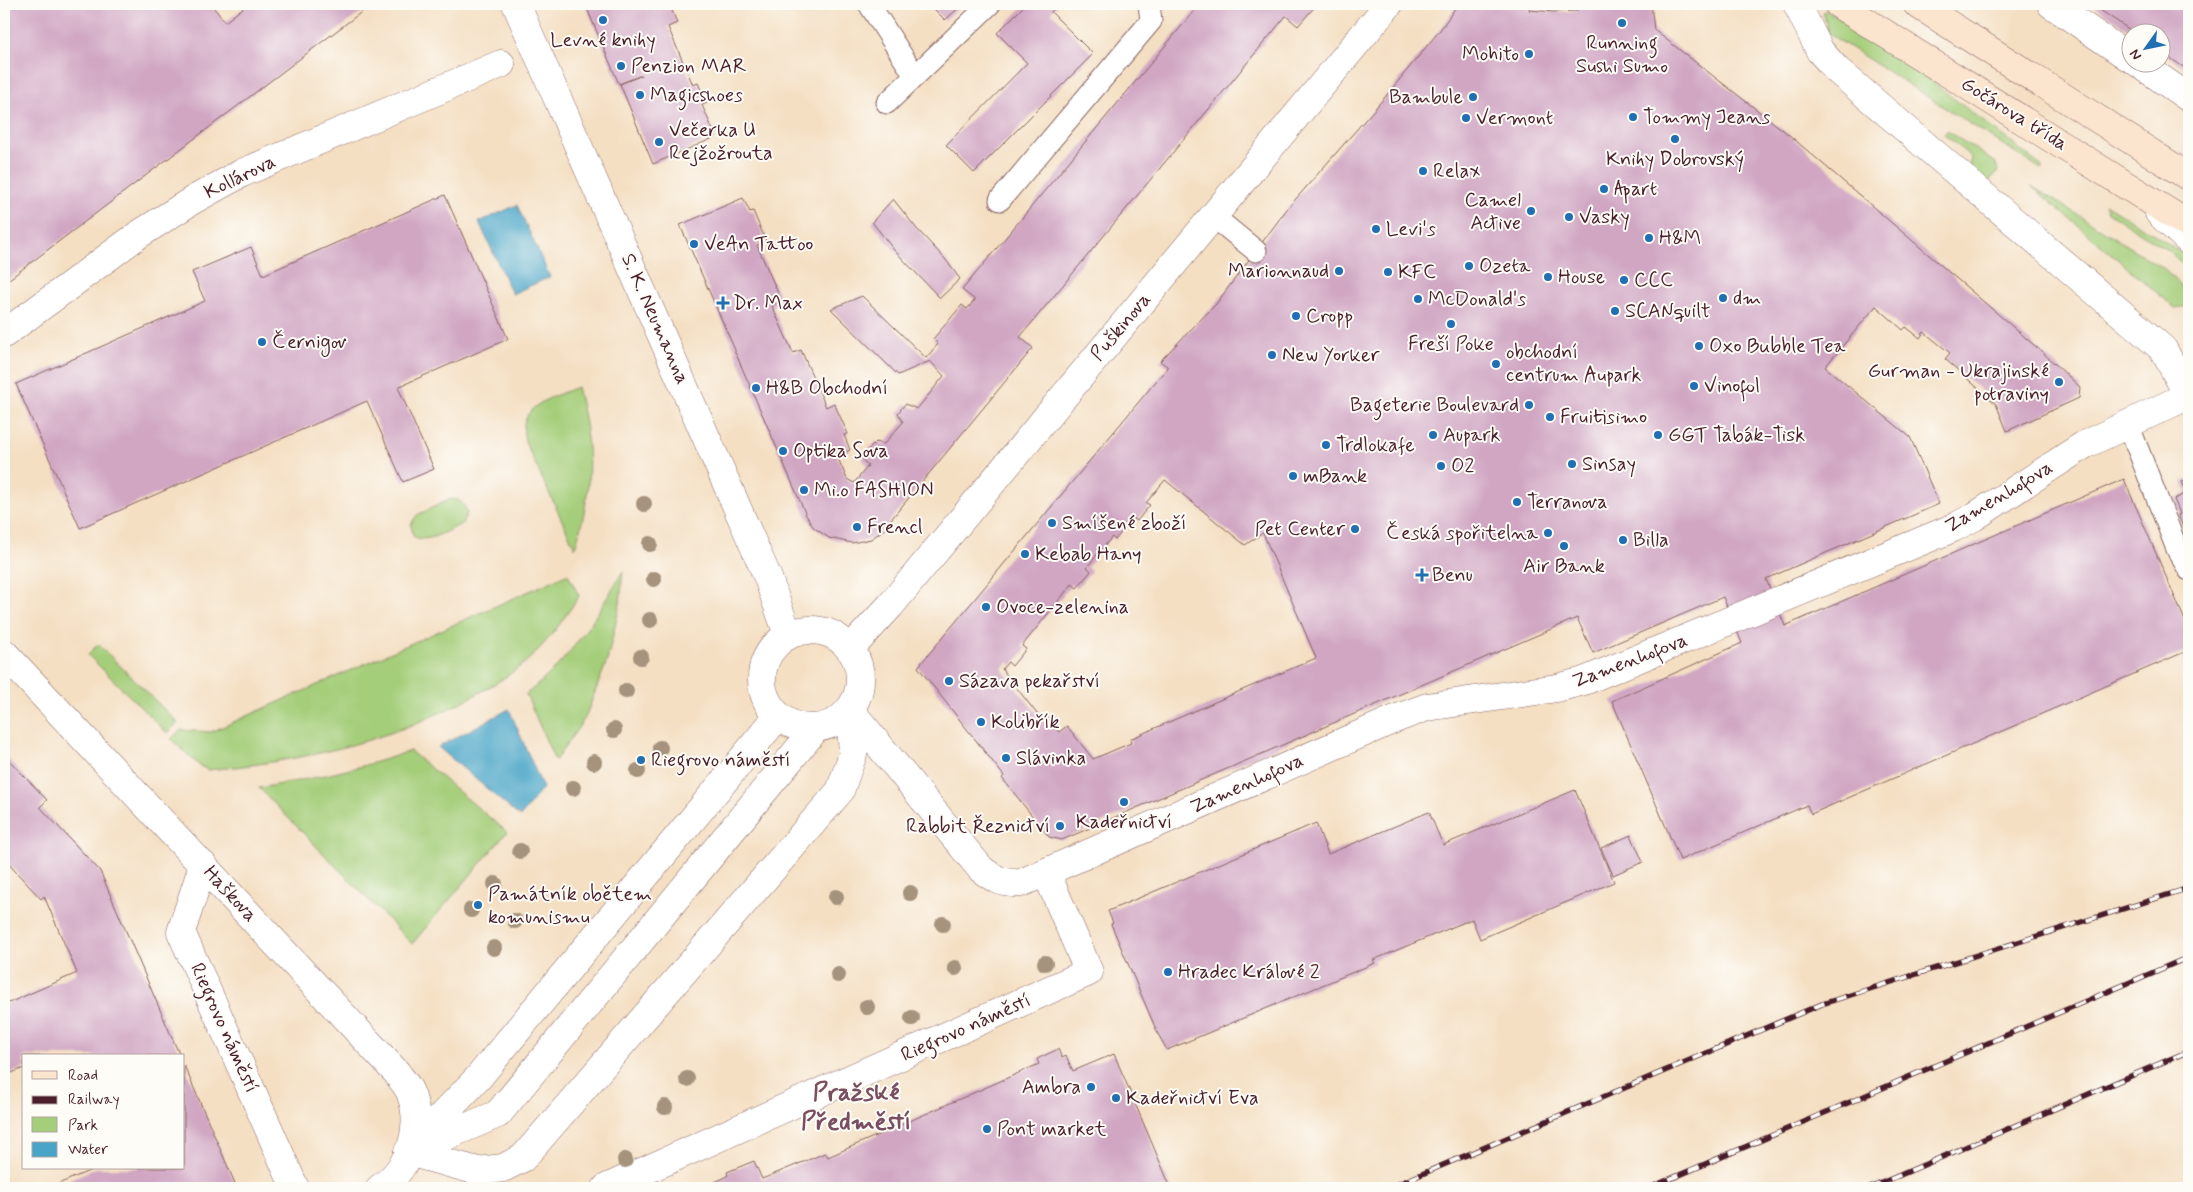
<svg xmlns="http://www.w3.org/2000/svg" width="2193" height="1192" font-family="Mynerve,sans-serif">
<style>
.green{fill:#a5ce7a;stroke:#787652}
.water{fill:#48a5c7;stroke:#496279}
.building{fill:#d0a6c3;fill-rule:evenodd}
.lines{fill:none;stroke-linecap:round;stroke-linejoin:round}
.lane-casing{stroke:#866260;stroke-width:23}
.street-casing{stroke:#866260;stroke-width:29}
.secondary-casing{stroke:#866260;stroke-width:29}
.lane{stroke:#fff;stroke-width:21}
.street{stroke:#fff;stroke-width:28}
.secondary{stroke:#fce5cf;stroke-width:28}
.rail-casing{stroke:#4a1f2b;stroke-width:5.5}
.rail{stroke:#fdfcf7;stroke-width:4;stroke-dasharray:11;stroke-linecap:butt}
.tree{fill:#a5937d}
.poi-dot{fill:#1f6fb2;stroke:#fdfcf7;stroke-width:2}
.labels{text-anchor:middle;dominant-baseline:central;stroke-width:4;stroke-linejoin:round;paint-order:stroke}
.poi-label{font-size:20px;fill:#4a1f2b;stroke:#fdfcf7;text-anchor:start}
.street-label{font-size:20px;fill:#4a1f2b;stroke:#fdfcf7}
.district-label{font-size:25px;font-weight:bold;fill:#794e60;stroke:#fdfcf7}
</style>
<rect width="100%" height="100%" fill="#fdfcf7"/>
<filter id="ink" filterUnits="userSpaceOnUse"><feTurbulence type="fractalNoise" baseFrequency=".02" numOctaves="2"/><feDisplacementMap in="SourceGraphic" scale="10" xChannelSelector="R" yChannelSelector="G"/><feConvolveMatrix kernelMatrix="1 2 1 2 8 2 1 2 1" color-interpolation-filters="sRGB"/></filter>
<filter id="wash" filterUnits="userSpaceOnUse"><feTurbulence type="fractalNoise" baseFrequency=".0096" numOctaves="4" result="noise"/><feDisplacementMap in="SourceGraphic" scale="20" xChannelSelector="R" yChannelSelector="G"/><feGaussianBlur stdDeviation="1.12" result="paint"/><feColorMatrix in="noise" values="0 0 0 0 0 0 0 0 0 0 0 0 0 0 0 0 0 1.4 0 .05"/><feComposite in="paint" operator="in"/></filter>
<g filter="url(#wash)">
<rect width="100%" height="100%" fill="#f4dfc3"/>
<g class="green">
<path d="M1826,10l58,35 160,123 -3,1 -212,-135 -6,-22z"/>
<path d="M1947,131l48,31 3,9 -11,13 -18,-16 2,-11 -27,-23z"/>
<path d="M2030,185l136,85 18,21 4,15 -13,2z"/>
<path d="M2105,204l60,37 24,18v11l-19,-18 -62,-40z"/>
<path d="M577,387c16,60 16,102 -2,161l-49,-104c-12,-38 23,-45 51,-57z"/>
<path d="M451,499l7,1 6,5 3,8 -5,11c-15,6 -34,21 -49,12l-2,-12 6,-9z"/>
<path d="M623,571l-3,33 -13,57 -22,57 -30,43 -29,-67c43,-32 70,-77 97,-123z"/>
<path d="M568,574l11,22c-15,23 -31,46 -52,65 -20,17 -44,30 -67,42 -82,42 -162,58 -252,67l-8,-4 -29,-27 10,-9 30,2z"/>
<path d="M98,644l80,79 -11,10 -79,-78z"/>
<path d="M410,751l97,81 -95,112 -153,-156c51,-9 101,-19 151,-37z"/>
</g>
<g class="water">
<path d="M517,205l33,72 -38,17 -33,-72z"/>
<path d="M509,709l34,79 -23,29 -82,-70z"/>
</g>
<g id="blocks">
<g class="building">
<path d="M4,4h207l14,18 23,-18h124l-368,279z"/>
<path d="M585,4h96l-10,4 6,15 -9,4 25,58 5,-2 9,20 -5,2 14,32 -63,27 -33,-80 22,-9 -23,9z"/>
<path d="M929,4h34l-18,16z"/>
<path d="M1026,4h33l-8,8 42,42 -119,119 -28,-28 81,-82 -30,-30z"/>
<path d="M1200,4h117l-19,22 -12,-10 -266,321 13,11 -145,175 2,2 -19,14 -19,4 -23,-5 -16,-11 -7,-12 -70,-161h-1v-4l-55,-125 63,-27 7,14 3,-1 13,30 -9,4 24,55 -9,6 21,47 8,-3 25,57 8,-4 14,31 -4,1 6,15 -13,6 10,23 7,4 14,-17 -5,-6 1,-6 12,-12 8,2 19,-22 -5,-9 7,-9 12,5 27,-33 -14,-15 -32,14 -67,-66 31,-13 64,62 12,-14 -5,-5 29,-34 5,4 8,-9 -13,-10z"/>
<path d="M1458,4h72l-1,6 25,2 23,-1 1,-7h73l3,26 134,104 253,217 39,36 -1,11 -72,33 -11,-27 -51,-45 5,-6 -26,-21 -4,6 -14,-11 -3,3 -27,-24 -51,61 85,70 29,67 -173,75 19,47 339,-147 65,151v20l-378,164 -4,-9 -127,55 -68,-159 130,-58 -19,-46 -130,56 -16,-35 -515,222 -13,-3 -47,-59 2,-2 -86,-109 244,-293 6,-7 -8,-6 56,-57 71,-95 99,-113 54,-66zM1165,480l80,65 18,-12 53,125 -186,81 1,4 -38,16 -26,-33 -8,6 -13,-17 -5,4 -39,-50 6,-7 4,4 14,-17 -4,-3 50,-62 5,4 14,-17 -4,-4 25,-30 3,3 18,-22 4,3 13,-16 -4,-2z"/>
<path d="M2091,4h98v67l-29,-20v-19h-27z"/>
<path d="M445,195l63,144 -110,48 36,82 -31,13 -36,-81 -287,127 -64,-144 189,-83 -13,-29 59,-25 12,28z"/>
<path d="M893,199l24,30 29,31 14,19 -20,19 -46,-48 -22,-28z"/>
<path d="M2189,479v63l-11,-27 2,-1 -6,-15 13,-6 -5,-11z"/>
<path d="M4,755l43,45 -7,7 1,1 59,63 80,185h-156v12l-20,8v-71l73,-32 -33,-77 -3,3 -37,-40z"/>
<path d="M1575,790l39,92 -134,57 -8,-20 -99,41 2,3 -208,87 -9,-16 -47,-110 2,-1 -5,-12 208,-88 12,31 101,-42 14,33z"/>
<path d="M1631,835l12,27 -30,13 -12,-27z"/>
<path d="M1058,1049l4,9 4,-2 7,15 41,-17 57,134h-471l24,-10 4,-3 -1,-3 27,-11 8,18 63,-26 3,4 211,-93 -2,-5z"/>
<path d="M184,1065l53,123h-188l47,-20h88z"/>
</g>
</g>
</g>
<g filter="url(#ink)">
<use href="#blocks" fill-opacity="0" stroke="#866260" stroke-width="1"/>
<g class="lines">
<defs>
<g id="lane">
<path d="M869,4l46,72"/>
<path d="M887,103l103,-99"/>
<path d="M1000,200l151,-179 -2,-17"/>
<path d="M1213,216l43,35"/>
<path d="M2128,424l49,125 12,21"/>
</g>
<g id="street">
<path d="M516,4l252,574 20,57"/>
<path d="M1797,4l23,47 17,19 326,279 25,46"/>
<path d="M2051,4l79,54"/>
<path d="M2137,62l52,36"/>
<path d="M2159,213l30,28"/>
<path d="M4,334l134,-99 55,-35 49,-27 259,-109"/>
<circle cx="811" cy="679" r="49"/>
<path d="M850,649l40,-43 499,-602"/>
<path d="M4,653l393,420c4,6 10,12 13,19 14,35 0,76 -30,96"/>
<path d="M850,710l131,159c14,11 23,15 40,14l374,-164 32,-12 130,-19 27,-7 369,-153 21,-11 110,-72 105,-50"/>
<path d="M203,865l-22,67 114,256"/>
<path d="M416,1143l62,-65 300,-362"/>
<path d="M408,1152l70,19 25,-3 20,-10 317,-367 13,-37 -3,-44"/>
<path d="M408,1152l90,-38 318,-386"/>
<path d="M606,1188l483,-216 -43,-100"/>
</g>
<g id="secondary">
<path d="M1838,4l351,221"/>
<path d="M1917,4l272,173"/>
</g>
</defs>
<use href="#lane" class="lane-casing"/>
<use href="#street" class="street-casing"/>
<use href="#secondary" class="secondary-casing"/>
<use href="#lane" class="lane"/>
<use href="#street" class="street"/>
<use href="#secondary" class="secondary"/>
<defs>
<g id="rail">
<path d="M1389,1188l433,-184 367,-116"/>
<path d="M1649,1188l540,-231"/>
<path d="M1870,1188l319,-137"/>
</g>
</defs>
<use href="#rail" class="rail-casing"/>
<use href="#rail" class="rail"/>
</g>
<g class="tree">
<circle cx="644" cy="504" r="8"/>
<circle cx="650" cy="544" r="8"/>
<circle cx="654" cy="579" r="8"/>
<circle cx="650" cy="620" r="8"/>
<circle cx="641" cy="657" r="8"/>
<circle cx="626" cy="691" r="8"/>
<circle cx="614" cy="730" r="8"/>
<circle cx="660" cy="748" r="8"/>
<circle cx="594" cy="762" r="8"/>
<circle cx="638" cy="771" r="8"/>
<circle cx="573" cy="788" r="8"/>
<circle cx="520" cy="851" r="8"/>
<circle cx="495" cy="884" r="8"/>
<circle cx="910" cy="893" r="8"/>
<circle cx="836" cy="897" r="8"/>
<circle cx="471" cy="910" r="8"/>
<circle cx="515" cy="921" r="8"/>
<circle cx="943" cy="924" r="8"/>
<circle cx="494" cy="948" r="8"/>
<circle cx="1045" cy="963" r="8"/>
<circle cx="955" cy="968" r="8"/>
<circle cx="838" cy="975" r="8"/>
<circle cx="867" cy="1007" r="8"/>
<circle cx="912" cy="1018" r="8"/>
<circle cx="687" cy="1079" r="8"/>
<circle cx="665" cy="1107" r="8"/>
<circle cx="625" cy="1160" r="8"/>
</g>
</g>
<g class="poi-dot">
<circle cx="603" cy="20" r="5"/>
<circle cx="1622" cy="23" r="5"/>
<circle cx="1529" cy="54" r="5"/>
<circle cx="621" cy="66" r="5"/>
<circle cx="640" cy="95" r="5"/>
<circle cx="1473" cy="97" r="5"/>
<circle cx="1633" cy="117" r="5"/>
<circle cx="1466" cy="118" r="5"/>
<circle cx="1675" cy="139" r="5"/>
<circle cx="659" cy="142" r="5"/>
<circle cx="1423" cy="171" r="5"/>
<circle cx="1604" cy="189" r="5"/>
<circle cx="1531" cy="211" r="5"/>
<circle cx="1569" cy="217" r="5"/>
<circle cx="1376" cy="229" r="5"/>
<circle cx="1649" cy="238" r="5"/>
<circle cx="694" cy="244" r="5"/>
<circle cx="1469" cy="266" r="5"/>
<circle cx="1339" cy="271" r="5"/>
<circle cx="1388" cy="272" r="5"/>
<circle cx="1548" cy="277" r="5"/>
<circle cx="1624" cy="280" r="5"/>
<circle cx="1723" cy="298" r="5"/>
<circle cx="1418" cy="299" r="5"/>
<path d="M720.5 295.5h5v5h5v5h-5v5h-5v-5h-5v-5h5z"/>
<circle cx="1615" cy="311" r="5"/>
<circle cx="1296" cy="316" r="5"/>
<circle cx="1451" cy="324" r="5"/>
<circle cx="262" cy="342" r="5"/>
<circle cx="1699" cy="346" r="5"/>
<circle cx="1272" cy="355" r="5"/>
<circle cx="1496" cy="364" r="5"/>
<circle cx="2059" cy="382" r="5"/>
<circle cx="1694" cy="386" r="5"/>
<circle cx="756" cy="388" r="5"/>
<circle cx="1529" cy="405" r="5"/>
<circle cx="1550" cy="417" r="5"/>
<circle cx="1433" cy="435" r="5"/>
<circle cx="1658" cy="435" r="5"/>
<circle cx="1326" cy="445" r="5"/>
<circle cx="783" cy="451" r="5"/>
<circle cx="1572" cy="464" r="5"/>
<circle cx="1441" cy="466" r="5"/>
<circle cx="1293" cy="476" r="5"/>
<circle cx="804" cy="490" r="5"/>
<circle cx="1517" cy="502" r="5"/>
<circle cx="1052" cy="523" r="5"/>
<circle cx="857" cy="527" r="5"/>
<circle cx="1355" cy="529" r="5"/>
<circle cx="1548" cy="533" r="5"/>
<circle cx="1623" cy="540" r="5"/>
<circle cx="1564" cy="546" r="5"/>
<circle cx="1025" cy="554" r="5"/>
<path d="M1419.5 567.5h5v5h5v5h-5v5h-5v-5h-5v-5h5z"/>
<circle cx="986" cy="607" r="5"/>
<circle cx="949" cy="681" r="5"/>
<circle cx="981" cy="722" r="5"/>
<circle cx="1006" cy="758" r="5"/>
<circle cx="641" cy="760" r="5"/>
<circle cx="1124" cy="802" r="5"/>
<circle cx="1060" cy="826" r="5"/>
<circle cx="478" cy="905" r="5"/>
<circle cx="1168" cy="972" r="5"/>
<circle cx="1091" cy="1087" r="5"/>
<circle cx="1116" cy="1098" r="5"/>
<circle cx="987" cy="1129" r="5"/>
</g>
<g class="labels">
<g class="poi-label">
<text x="603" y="40" text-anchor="middle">Levné knihy</text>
<text x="1622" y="43" text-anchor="middle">Running<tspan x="1622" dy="23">Sushi Sumo</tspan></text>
<text x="1519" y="54" text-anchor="end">Mohito</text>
<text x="631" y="66">Penzion MAR</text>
<text x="650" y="95">Magicshoes</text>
<text x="1463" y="97" text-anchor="end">Bambule</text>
<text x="1643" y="117">Tommy Jeans</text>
<text x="1476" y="118">Vermont</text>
<text x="669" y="130">Večerka U<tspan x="669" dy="23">Rejžožrouta</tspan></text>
<text x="1675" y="159" text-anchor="middle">Knihy Dobrovský</text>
<text x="1433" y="171">Relax</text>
<text x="1614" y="189">Apart</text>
<text x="1521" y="200" text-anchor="end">Camel<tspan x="1521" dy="23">Active</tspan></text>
<text x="1579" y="217">Vasky</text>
<text x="1386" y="229">Levi's</text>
<text x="1659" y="238">H&amp;M</text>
<text x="704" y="244">VeAn Tattoo</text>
<text x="1479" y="266">Ozeta</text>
<text x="1329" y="271" text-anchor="end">Marionnaud</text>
<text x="1398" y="272">KFC</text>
<text x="1558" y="277">House</text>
<text x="1634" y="280">CCC</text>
<text x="1733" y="298">dm</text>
<text x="1428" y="299">McDonald's</text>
<text x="733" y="303">Dr. Max</text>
<text x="1625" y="311">SCANquilt</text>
<text x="1306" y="316">Cropp</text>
<text x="272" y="342">Černigov</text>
<text x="1451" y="344" text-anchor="middle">Freší Poke</text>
<text x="1709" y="346">Oxo Bubble Tea</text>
<text x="1506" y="352">obchodní<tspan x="1506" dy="23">centrum Aupark</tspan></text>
<text x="1282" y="355">New Yorker</text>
<text x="2049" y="371" text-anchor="end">Gurman - Ukrajinské<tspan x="2049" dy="23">potraviny</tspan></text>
<text x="1704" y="386">Vinofol</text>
<text x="766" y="388">H&amp;B Obchodní</text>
<text x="1519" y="405" text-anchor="end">Bageterie Boulevard</text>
<text x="1560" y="417">Fruitisimo</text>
<text x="1443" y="435">Aupark</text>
<text x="1668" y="435">GGT Tabák-Tisk</text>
<text x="1336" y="445">Trdlokafe</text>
<text x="793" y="451">Optika Sova</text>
<text x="1582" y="464">Sinsay</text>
<text x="1451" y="466">O2</text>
<text x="1303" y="476">mBank</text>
<text x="814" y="490">Mi.o FASHION</text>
<text x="1527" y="502">Terranova</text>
<text x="1062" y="523">Smíšené zboží</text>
<text x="867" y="527">Frencl</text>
<text x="1345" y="529" text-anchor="end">Pet Center</text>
<text x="1538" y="533" text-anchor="end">Česká spořitelna</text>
<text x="1633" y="540">Billa</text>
<text x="1035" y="554">Kebab Hany</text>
<text x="1564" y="566" text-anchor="middle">Air Bank</text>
<text x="1432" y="575">Benu</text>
<text x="996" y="607">Ovoce-zelenina</text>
<text x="959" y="681">Sázava pekařství</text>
<text x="991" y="722">Kolibřík</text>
<text x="1016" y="758">Slávinka</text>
<text x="651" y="760">Riegrovo náměstí</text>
<text x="1124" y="822" text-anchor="middle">Kadeřnictví</text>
<text x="1050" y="826" text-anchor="end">Rabbit Řeznictví</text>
<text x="488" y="894">Památník obětem<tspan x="488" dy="23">komunismu</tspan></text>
<text x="1178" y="972">Hradec Králové 2</text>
<text x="1081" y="1087" text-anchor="end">Ambra</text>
<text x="1126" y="1098">Kadeřnictví Eva</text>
<text x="997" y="1129">Pont market</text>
</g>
<g class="street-label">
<text transform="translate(2014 114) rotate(32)">Gočárova třída</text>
<text transform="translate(240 177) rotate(-26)">Kollárova</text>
<text transform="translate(655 319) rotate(66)">S. K. Neumanna</text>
<text transform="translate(1121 327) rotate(-50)">Puškinova</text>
<text transform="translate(1999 497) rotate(-31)">Zamenhofova</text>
<text transform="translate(1630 661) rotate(-21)">Zamenhofova</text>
<text transform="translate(1247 784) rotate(-24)">Zamenhofova</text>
<text transform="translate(230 894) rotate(47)">Haškova</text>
<text transform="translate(224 1028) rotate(66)">Riegrovo náměstí</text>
<text transform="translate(966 1028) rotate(-24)">Riegrovo náměstí</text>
</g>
<g class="district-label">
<text x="856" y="1093">Pražské<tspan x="856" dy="29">Předměstí</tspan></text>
</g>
</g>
<rect width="2193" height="1192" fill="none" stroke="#fdfcf7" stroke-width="20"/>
<rect x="22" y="1054" width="162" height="115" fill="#fdfcf7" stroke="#b5a4a5"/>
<rect x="32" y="1071" width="25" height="8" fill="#fce5cf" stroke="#b5a4a5"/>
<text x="68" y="1080" font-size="15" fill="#4a1f2b">Road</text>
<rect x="32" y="1096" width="25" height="8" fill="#4a1f2b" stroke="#b5a4a5"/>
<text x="68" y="1104" font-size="15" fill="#4a1f2b">Railway</text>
<rect x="32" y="1117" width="25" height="15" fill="#a5ce7a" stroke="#b5a4a5"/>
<text x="68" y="1130" font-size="15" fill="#4a1f2b">Park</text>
<rect x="32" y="1142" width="25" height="15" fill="#48a5c7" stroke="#b5a4a5"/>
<text x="68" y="1154" font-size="15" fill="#4a1f2b">Water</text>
<g transform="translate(2146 48) rotate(237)"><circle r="24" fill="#fdfcf7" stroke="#b5a4a5"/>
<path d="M0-4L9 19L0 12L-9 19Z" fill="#1f6fb2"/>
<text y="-8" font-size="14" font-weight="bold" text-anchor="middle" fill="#4a1f2b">N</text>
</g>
</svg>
